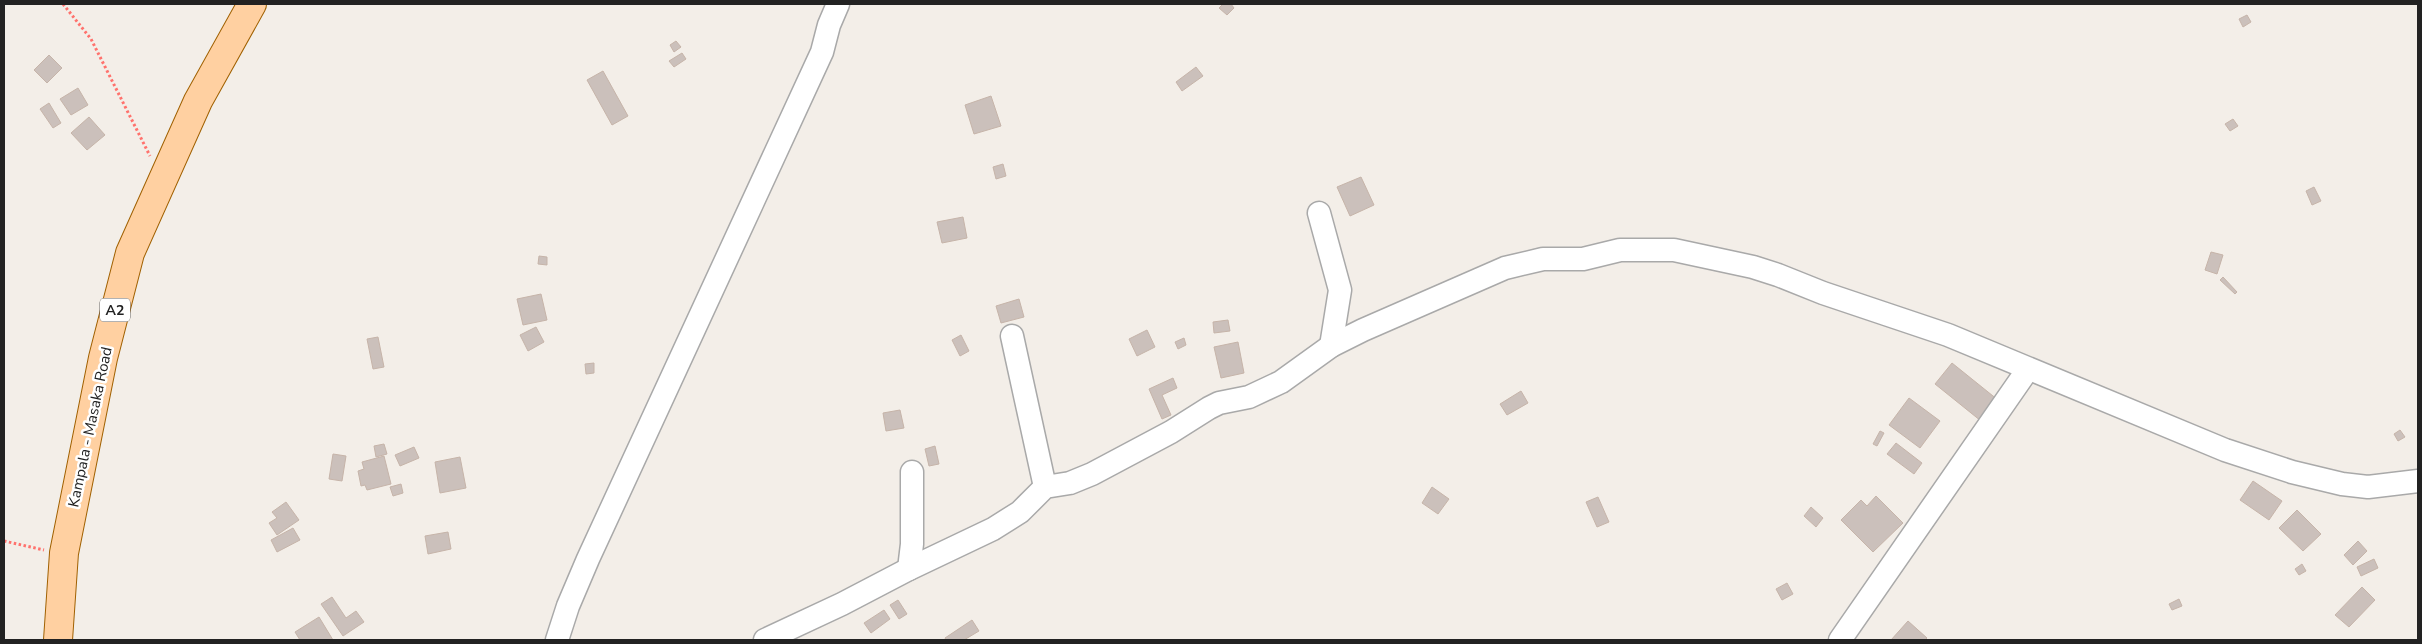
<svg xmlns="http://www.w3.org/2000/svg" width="2422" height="644" font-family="'Nunito Sans',sans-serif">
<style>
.building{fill:#cbc0bb;stroke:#c6b4a9}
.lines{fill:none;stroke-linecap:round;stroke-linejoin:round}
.minor-casing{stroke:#a9a9a9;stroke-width:25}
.major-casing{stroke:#a06000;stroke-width:30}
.path{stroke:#ff726d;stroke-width:3;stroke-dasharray:2.5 2.5;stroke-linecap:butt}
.minor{stroke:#fff;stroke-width:22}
.major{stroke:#ffd0a1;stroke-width:28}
.labels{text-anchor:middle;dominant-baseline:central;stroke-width:5;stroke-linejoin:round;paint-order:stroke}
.shield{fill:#fff;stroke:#646464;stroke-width:1}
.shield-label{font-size:14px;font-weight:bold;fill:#222}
.street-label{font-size:15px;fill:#222;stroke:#fff}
</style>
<rect width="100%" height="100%" fill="#f3eee8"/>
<g class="building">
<path d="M1223,4h8l3,4 -7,7 -8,-7z"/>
<path d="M2247,15l4,7 -8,5 -4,-8z"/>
<path d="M676,41l5,6 -7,5 -4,-7z"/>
<path d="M682,53l4,6 -12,8 -5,-6z"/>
<path d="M49,55l13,13 -15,15 -13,-13z"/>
<path d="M1196,67l7,9 -21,15 -6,-9z"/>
<path d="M603,71l25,45 -16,9 -25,-45z"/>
<path d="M78,88l10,17 -17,10 -11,-16z"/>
<path d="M991,96l10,30 -27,8 -9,-29z"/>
<path d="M49,103l12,20 -8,5 -13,-19z"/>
<path d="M89,117l16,18 -18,15 -16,-17z"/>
<path d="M2233,119l5,7 -8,5 -5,-7z"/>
<path d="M1003,164l3,12 -10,3 -3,-12z"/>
<path d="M1361,177l13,28 -24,11 -13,-29z"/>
<path d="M2314,187l7,14 -9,4 -6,-14z"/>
<path d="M963,217l4,21 -25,5 -5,-21z"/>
<path d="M2211,252l12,3 -6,19 -12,-4z"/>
<path d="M539,256l8,1v8l-9,-1z"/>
<path d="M2223,277l14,15 -2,2 -15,-14z"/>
<path d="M541,294l6,26 -24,5 -6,-26z"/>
<path d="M1019,299l5,18 -23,6 -5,-17z"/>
<path d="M1228,320l2,11 -16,2 -1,-11z"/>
<path d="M536,327l8,15 -16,9 -8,-16z"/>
<path d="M1147,330l8,17 -18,9 -8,-17z"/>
<path d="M961,335l8,16 -9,5 -8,-16z"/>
<path d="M378,337l6,30 -11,2 -6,-30z"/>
<path d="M1184,338l2,7 -8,4 -3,-7z"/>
<path d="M1238,342l6,31 -23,5 -7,-31z"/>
<path d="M594,363v10l-8,1 -1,-10z"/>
<path d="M1952,363l46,37 -17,21 -46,-37z"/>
<path d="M1173,378l4,10 -15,7 9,20 -9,4 -13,-30z"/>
<path d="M1521,391l7,12 -21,12 -7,-11z"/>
<path d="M1909,398l31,23 -20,27 -31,-23z"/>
<path d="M900,410l4,18 -18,3 -3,-18z"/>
<path d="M2400,430l5,7 -7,4 -4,-7z"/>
<path d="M1880,431l4,2 -7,13 -4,-2z"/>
<path d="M1896,443l26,20 -8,11 -27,-20z"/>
<path d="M384,444l3,10 -11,3 -2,-11z"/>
<path d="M935,446l4,18 -10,2 -4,-17z"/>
<path d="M414,447l5,11 -19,8 -5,-11z"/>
<path d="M333,454l13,2 -4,25 -13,-2z"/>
<path d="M384,456l7,28 -24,6 -2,-5 -4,1 -3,-15 6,-2 -2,-7z"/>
<path d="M460,457l6,31 -26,5 -5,-31z"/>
<path d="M2253,481l29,20 -13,19 -29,-20z"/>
<path d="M401,484l2,9 -10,3 -3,-9z"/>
<path d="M1432,487l17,12 -11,15 -16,-11z"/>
<path d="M1876,496l27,27 -30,29 -32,-32 20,-20 6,6z"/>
<path d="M1598,497l11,25 -12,5 -11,-25z"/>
<path d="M286,502l13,18 -22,15 -8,-12 8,-5 -5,-6z"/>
<path d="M1811,507l12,11 -7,9 -12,-11z"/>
<path d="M2297,510l24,24 -18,17 -24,-23z"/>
<path d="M293,528l7,12 -23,12 -6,-12z"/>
<path d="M448,532l3,17 -23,5 -3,-18z"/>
<path d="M2358,541l9,10 -14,14 -9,-10z"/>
<path d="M2374,559l4,9 -17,8 -4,-9z"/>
<path d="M2302,564l4,7 -7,4 -4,-6z"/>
<path d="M1787,583l6,11 -11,6 -6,-11z"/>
<path d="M2362,587l13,13 -26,27 -14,-12z"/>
<path d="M332,597l14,21 10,-7 8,11 -21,14 -22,-32z"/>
<path d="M2179,599l3,7 -10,4 -3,-6z"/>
<path d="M898,600l9,14 -8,5 -9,-14z"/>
<path d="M884,610l6,9 -19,14 -7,-10z"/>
<path d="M319,617l14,23h-33l-5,-8z"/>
<path d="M972,620l7,11 -15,9h-18l-1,-2z"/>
<path d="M1908,621l19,17 -2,2h-34z"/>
</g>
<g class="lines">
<defs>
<g id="minor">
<path d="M1319,213l21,77 -9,56"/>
<path d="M1012,336l33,151"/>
<path d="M909,569l3,-25v-72"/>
<path d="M557,640l11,-34 20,-47 234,-507 7,-27 9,-21"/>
<path d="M765,640l77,-36 67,-35 84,-40 27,-17 25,-25 25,-4 22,-9 79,-42 38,-24 10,-5 30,-6 32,-15 50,-36 32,-16 142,-62 38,-9h40l37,-9h54l79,17 25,8 45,18 125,42 277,115 67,22 50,12 26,3 50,-6"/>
<path d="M1840,640l188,-271"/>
</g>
<path id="major" d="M58,640l6,-87 39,-195 27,-105 68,-152 54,-97"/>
</defs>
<use href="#minor" class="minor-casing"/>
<use href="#major" class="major-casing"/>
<g class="path">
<path d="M63,4l28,35 59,117"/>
<path d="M4,541l40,9"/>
</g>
<use href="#minor" class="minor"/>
<use href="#major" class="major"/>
</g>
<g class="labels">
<rect class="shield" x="100" y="298.5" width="30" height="23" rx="4"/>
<g class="shield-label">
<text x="115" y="310">A2</text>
</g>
<g class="street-label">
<text transform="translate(90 427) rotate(-78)">Kampala - Masaka Road</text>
</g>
</g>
<rect width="2422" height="644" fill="none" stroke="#222222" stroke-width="10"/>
</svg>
